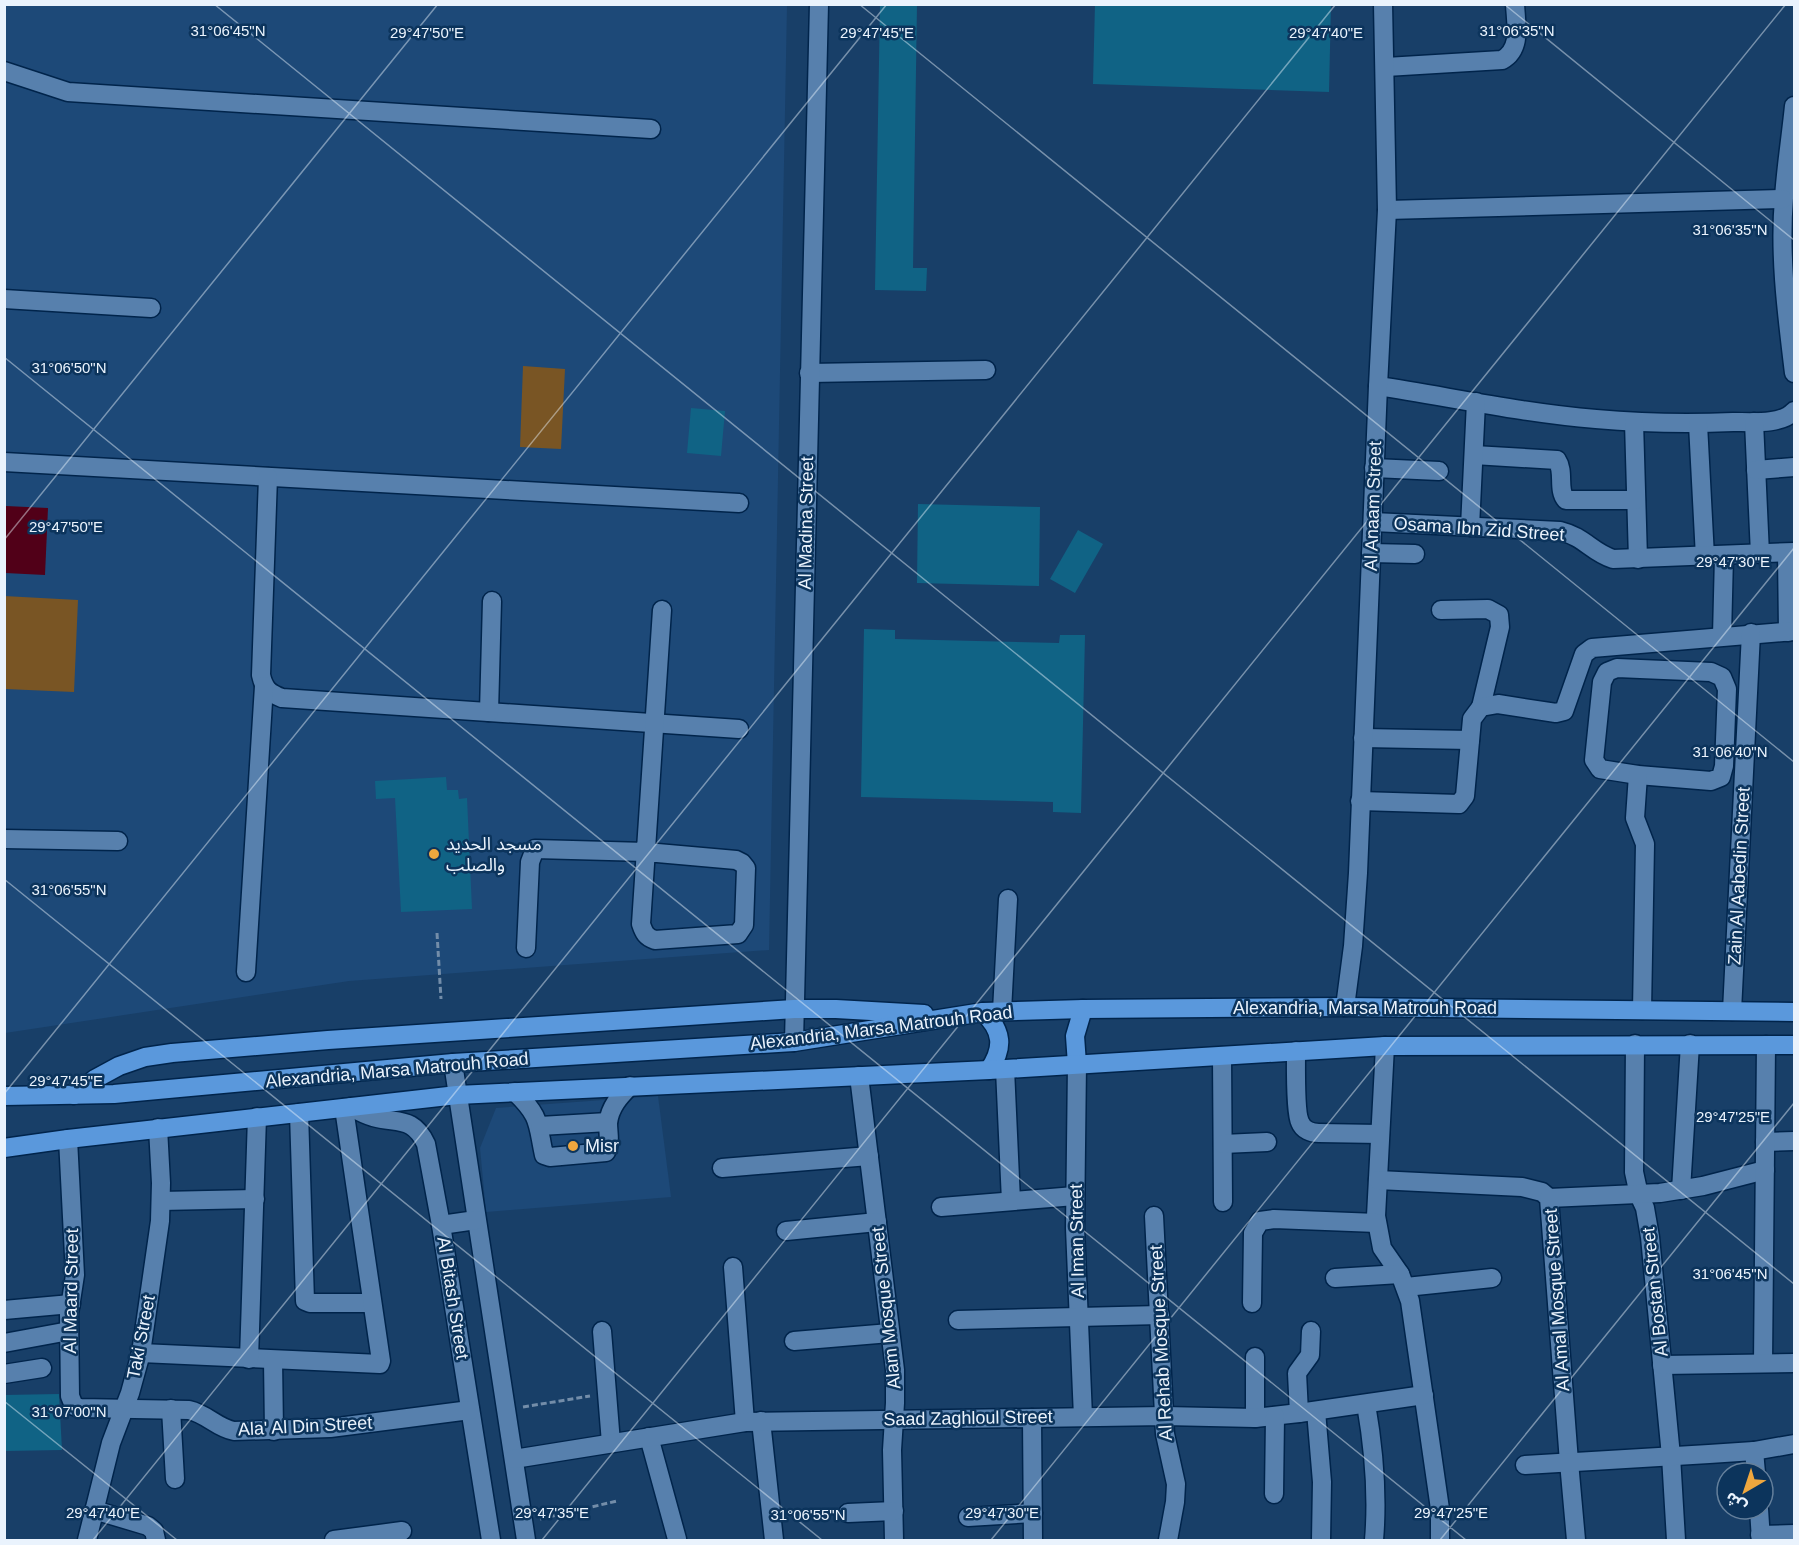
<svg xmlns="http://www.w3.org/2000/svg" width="1799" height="1545" font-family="Arial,'Noto Sans Arabic',sans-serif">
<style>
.built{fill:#1d4978}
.green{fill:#795524}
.water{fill:#510018}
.building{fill:#106385}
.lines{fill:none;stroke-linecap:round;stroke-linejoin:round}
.minor-casing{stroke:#00244b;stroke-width:21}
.major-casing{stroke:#00244b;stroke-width:21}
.path{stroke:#738da9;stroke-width:3;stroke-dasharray:6 3;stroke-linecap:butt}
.minor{stroke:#5780ad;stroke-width:18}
.major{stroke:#5a98dc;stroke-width:18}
.ticks{fill:none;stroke:#eaf3fd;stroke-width:1.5;stroke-opacity:0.45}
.poi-dot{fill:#efa73e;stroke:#0c345c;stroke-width:2}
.labels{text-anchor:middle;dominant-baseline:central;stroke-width:5;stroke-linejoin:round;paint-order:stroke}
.street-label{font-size:18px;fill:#eaf3fd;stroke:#0c345c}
.poi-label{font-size:18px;fill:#eaf3fd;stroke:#0c345c;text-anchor:start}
.ticks-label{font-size:15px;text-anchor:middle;fill:#eaf3fd;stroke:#0c345c;stroke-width:5;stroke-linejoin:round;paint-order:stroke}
</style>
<rect width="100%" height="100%" fill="#183f68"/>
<g class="built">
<path d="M5,5h782l-18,945 -420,31 -344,52z"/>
<path d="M658,1096l13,101 -185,15 -6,-64 16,-40z"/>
</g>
<g class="green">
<path d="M523,366l42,3 -4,80 -41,-2z"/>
<path d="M4,596l74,4 -4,92 -69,-3z"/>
</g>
<path class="water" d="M6,506l42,2 -3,67 -40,-2z"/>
<g class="building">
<path d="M880,4h37l-4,264h14l-1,23 -51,-1z"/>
<path d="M1095,4h236l-2,88 -236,-8z"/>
<path d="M691,408l34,3 -4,45 -34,-3z"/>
<path d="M918,504l122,3 -1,79 -122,-3z"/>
<path d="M1078,530l25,14 -28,49 -25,-14z"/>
<path d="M864,629l31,1v9l164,4 1,-8h25l-4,178 -28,-1v-10l-192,-5z"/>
<path d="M446,777l1,13h11l1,9 8,-1 5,111 -71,3 -6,-114 -19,1 -1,-18z"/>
<path d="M59,1394l3,56 -58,1v-56z"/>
</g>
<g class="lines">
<defs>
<g id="minor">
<path d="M1386,67l116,-7c20,-11 14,-35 13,-56"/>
<path d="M4,71l64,21 583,37"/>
<path d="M1794,106c-3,30 -8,61 -10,92 -5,58 3,117 10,175"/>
<path d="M1387,210l396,-11"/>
<path d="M4,299l147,9"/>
<path d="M809,373l177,-3"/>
<path d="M1378,386c72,11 145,27 218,33 45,4 91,5 137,3 18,0 49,3 61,-11"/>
<path d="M1634,422l4,137"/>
<path d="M1754,422l6,132"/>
<path d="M1698,424l7,133"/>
<path d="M1474,455l83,5c8,12 0,30 9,40h70"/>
<path d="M4,462l735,41"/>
<path d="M1374,468l65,3"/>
<path d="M1756,470l38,-3"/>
<path d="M268,477l-7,198c3,14 8,18 21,23l457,31"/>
<path d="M1373,522l187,9c25,6 31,21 53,28l181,-7"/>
<path d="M1470,527l6,-125"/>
<path d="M1371,553l44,1"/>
<path d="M1787,553l1,79"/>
<path d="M1441,610l47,-1 11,6 1,12 -19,80"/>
<path d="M1722,636l2,-80"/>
<path d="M1617,668l94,4 11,5 5,12 -3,77 -3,11 -10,4 -73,-6 -38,-6 -6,-9 8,-78 5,-10z"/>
<path d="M489,712l3,-111"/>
<path d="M1363,738l107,2"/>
<path d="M1638,775l-3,43 10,26 -3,166"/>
<path d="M1360,801l99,3 6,-8 7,-77 9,-12 17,-3 58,9 8,-2 20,-57 8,-6 202,-17"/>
<path d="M4,839l114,2"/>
<path d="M526,948l4,-86 5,-13 111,3 90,8 6,3 4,5 -2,57 -6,9 -83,6c-9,-3 -11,-7 -14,-16 7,-105 14,-210 21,-314"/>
<path d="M246,972l18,-286"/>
<path d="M1345,1007l8,-61 5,-73 20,-487 9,-176 -4,-206"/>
<path d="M1002,1011l6,-112"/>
<path d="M1732,1011l19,-378"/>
<path d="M794,1042l25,-1038"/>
<path d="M1635,1044l-1,128 5,23 6,13 5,29 21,219 5,84"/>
<path d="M1385,1046l-9,170 6,32 18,26 10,27 30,208v31"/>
<path d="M1296,1051c0,15 -1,61 4,71 3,8 11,11 19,11l61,1"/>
<path d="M1222,1056l1,146"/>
<path d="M453,1063l73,477"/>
<path d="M1077,1064l-2,164 8,189"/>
<path d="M1005,1069l6,132"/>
<path d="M859,1076l36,294v33l-3,47 2,90"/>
<path d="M515,1092c26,25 22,31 29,63l6,2 56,-5c5,-9 2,-19 2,-29 2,-16 11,-26 22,-37"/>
<path d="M351,1107c7,4 14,8 22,10 25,7 40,-1 53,27l15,81 50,315"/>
<path d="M299,1113l6,188 5,2h62"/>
<path d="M540,1126l68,-4"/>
<path d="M68,1139l7,136 -6,39 1,82 4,10 6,2 109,2c18,4 28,18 45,21l96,-3 140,-18"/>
<path d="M1765,1142l29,-1"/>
<path d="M1223,1144l44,-2"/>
<path d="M722,1168l147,-12"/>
<path d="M1378,1180l144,7 20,5 7,6 20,264 7,78"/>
<path d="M1681,1190l9,-146"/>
<path d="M1549,1198l111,-5 43,-7 62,-16"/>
<path d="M161,1201l94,-2"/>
<path d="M941,1207l134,-11"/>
<path d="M1154,1216l11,218 11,50 -1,18 -7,38"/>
<path d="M441,1225l35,-5"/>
<path d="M786,1231l91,-9"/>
<path d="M733,1267l12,155"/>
<path d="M1335,1278l65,-4"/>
<path d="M1406,1287l86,-9"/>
<path d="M1252,1303l1,-70 7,-12 14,-2 103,4"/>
<path d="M4,1310l67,-6"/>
<path d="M958,1320l202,-5"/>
<path d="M602,1331l9,112"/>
<path d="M794,1341l96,-8"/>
<path d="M4,1343l65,-12"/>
<path d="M141,1353l239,11 1,-3 -37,-253"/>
<path d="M249,1359l8,-242"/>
<path d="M273,1360l1,71"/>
<path d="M1763,1363l3,-318"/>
<path d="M1662,1365l132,-2"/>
<path d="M4,1374l38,-6"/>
<path d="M1366,1404c8,46 12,90 8,136"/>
<path d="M171,1409l4,70"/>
<path d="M1316,1411l6,71 -1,58"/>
<path d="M1299,1413l-2,-40 13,-18 1,-24"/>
<path d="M1032,1418l1,122"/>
<path d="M1255,1418v-61"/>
<path d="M761,1421l13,119"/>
<path d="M649,1437l28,102"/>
<path d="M1754,1451l2,22"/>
<path d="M514,1459l231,-37 420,-6 90,2 44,-5 125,-18"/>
<path d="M1525,1465l184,-11 45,-3 40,-7"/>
<path d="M1274,1494l1,-78"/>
<path d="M1759,1509l2,31"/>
<path d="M94,1510l54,16 6,5 2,9"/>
<path d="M848,1513l46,-2"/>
<path d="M968,1517l65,-4"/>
<path d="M1760,1535l34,-1"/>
<path d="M87,1540l24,-97 19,-50 11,-40 19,-132 1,-38 -3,-55"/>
<path d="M334,1540l68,-9"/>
</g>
<g id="major">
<path d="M983,1012c20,19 21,36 6,58"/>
<path d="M1077,1064l-2,-28 8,-27"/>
<path d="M74,1095l21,-16 24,-13 26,-9 27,-4 156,-13 466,-31h42l88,5"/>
<path d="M4,1096l110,-2 339,-31 341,-21 189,-30 100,-3 262,-2 449,5"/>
<path d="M4,1148l64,-9 389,-44 532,-25 396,-24 409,-1"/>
</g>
</defs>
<use href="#minor" class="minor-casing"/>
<use href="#major" class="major-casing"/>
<g class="path">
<path d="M437,933l4,66"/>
<path d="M523,1407l67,-11"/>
<path d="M540,1519l77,-18"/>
</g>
<use href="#minor" class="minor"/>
<use href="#major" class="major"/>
</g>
<path class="ticks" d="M214,4l1580,1280M859,4l935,758M1504,4l290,236M4,357l1462,1183M4,540l434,-536M4,879l818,661M4,1094l883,-1090M4,1401l173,139M93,1540l1243,-1536M542,1540l1244,-1536M991,1540l803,-992M1440,1540l354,-437"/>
<g class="poi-dot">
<circle cx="434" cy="854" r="6"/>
<circle cx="573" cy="1146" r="6"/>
</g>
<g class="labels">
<g class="street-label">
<text transform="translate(1373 506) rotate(-88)">Al Anaam Street</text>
<text transform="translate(806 523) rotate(-89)">Al Madina Street</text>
<text transform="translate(1479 529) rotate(4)">Osama Ibn Zid Street</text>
<text transform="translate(1739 876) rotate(-87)">Zain Al Aabedin Street</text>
<text x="1365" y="1008">Alexandria, Marsa Matrouh Road</text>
<text transform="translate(881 1028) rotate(-7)">Alexandria, Marsa Matrouh Road</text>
<text transform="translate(397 1070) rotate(-5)">Alexandria, Marsa Matrouh Road</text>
<text transform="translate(1077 1241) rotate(-91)">Al Iman Street</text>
<text transform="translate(71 1291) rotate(-89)">Al Maard Street</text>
<text transform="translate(1655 1292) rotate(-96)">Al Bostan Street</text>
<text transform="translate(453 1298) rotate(81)">Al Bitash Street</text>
<text transform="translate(1557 1300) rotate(-94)">Al Amal Mosque Street</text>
<text transform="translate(886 1308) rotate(-96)">Alam Mosque Street</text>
<text transform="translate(141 1337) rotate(-79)">Taki Street</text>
<text transform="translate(1161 1343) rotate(-93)">Al Rehab Mosque Street</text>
<text transform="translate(968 1418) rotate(-1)">Saad Zaghloul Street</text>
<text transform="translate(305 1426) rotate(-3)">Ala' Al Din Street</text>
</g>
<g class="poi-label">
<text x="446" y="844">مسجد الحديد<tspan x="446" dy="21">والصلب</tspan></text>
<text x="585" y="1146">Misr</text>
</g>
</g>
<g class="ticks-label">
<text x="228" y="36">31°06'45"N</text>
<text x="1517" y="36">31°06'35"N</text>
<text x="427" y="38">29°47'50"E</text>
<text x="877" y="38">29°47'45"E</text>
<text x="1326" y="38">29°47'40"E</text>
<text x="1730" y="235">31°06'35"N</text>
<text x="69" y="373">31°06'50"N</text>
<text x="66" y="532">29°47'50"E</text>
<text x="1733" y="567">29°47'30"E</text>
<text x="1730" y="757">31°06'40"N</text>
<text x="69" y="895">31°06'55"N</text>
<text x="66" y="1086">29°47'45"E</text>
<text x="1733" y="1122">29°47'25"E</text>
<text x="1730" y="1279">31°06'45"N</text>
<text x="69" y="1417">31°07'00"N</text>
<text x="103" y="1518">29°47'40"E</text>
<text x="552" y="1518">29°47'35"E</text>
<text x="1002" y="1518">29°47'30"E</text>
<text x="1451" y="1518">29°47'25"E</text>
<text x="808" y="1520">31°06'55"N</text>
</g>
<rect width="1799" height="1545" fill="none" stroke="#eaf3fd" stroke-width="12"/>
<g transform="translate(1745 1491) rotate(219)"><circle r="28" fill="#0c345c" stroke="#65809c" stroke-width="1.5"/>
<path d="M0-4.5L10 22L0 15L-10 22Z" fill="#efa73e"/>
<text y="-9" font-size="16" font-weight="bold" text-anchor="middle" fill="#eaf3fd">ش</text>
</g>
</svg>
